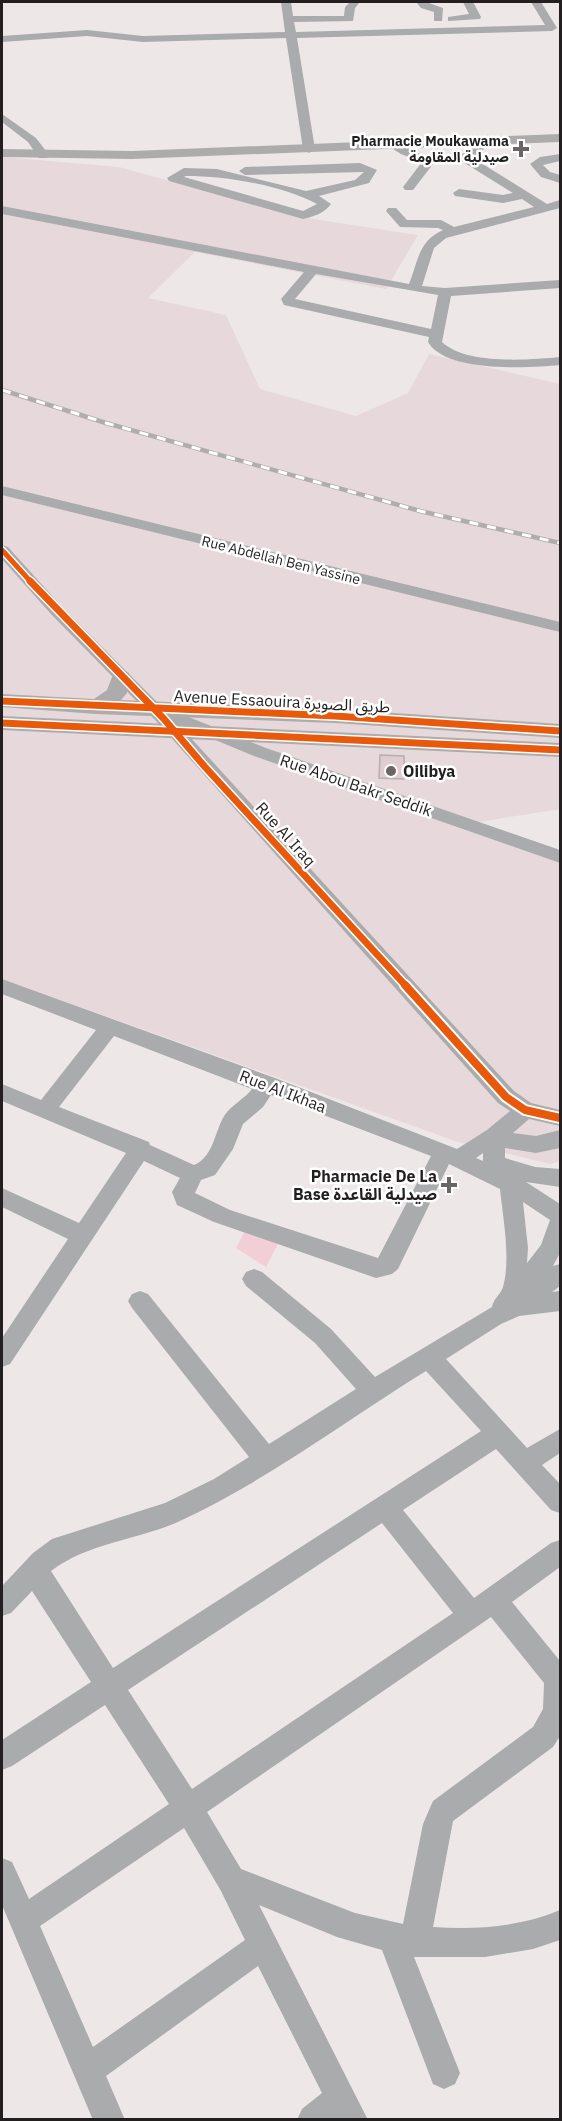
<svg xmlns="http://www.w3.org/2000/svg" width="562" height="2121" font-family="'IBM Plex Sans','Noto Sans Arabic',sans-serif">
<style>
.built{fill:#e7d8db}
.green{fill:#f2cfd6}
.building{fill:#dfcdd1;stroke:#b4afb0;stroke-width:1.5}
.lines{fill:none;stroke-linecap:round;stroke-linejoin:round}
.minor{fill:#aaabac;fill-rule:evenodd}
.major{fill:#adacad;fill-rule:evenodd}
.rail-casing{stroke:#b1adae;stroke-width:4.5}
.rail{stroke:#fff;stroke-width:3;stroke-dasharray:9;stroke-linecap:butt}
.cycleway-far2-casing{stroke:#fff;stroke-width:8}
.cycleway-far1-casing{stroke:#fff;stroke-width:10}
.cycleway-casing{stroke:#fff;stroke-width:12}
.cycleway-far2{stroke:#e8590c;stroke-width:5}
.cycleway-far1{stroke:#e8590c;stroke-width:7}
.cycleway{stroke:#e8590c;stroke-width:8}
.poi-dot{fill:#6a6566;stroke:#fff;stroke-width:2}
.labels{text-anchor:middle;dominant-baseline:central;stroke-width:5;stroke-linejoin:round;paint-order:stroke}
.far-poi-label{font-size:14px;font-weight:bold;fill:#231f20;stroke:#fff;text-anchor:end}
.far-street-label{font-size:14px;fill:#231f20;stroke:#fff}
.street-label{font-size:16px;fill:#231f20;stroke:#fff}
.poi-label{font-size:16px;font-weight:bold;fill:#231f20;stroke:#fff;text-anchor:start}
</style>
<rect width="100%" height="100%" fill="#ede7e8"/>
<path class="built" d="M2,157l117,10 181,50 118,18 -32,54 -191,-37 -47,46 78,17 34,74 96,27 52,-23 21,-39 131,30v425l-106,17 106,37v298l-9,3 -93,-22 -456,-163z"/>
<path class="green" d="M246,1229l34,11 -14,27 -30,-19z"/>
<path class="building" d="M380,755l24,1v23l-25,-1z"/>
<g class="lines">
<g class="minor">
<path d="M281,2h10l2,14h51l1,-9 5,-5h10l-5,6 -2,13 -59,1 2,10 249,-7 -14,-23h10l16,26 -5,3 -255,7 18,111 -6,4 -6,-4 -17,-111 -143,4 -56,-6 -85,6v-6l85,-6 56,6 142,-4z"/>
<path d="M416,2h10l17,6 -1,13h-8v-9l-13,-4z"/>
<path d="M463,2h10l8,15 -1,2 -32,2v-4l21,-3z"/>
<path d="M2,114l34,24 13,17 -2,3h-8l-11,-16 -26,-20z"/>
<path d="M477,138l6,4 1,7 -11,9 74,46 13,-4v8l-114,30 -12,10 -12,38 23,2 115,-8v8l-109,8 -9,46c24,23 87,18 118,15v8c-31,3 -114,8 -132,-23l1,-5 -145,-32 -3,-6 23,-27 -302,-58v-8l407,78c9,-22 9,-43 34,-54l-5,-2 -38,-1 -14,-16 2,-3h8l11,12h34l13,7 80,-20 -12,-8 -19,4 -48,-7 -2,-3 6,-4 44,6 10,-2 -50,-31 -30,2 -20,26h-8l-2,-3 19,-25 -21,-8 -8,-5v-6c8,-1 11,3 18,7 18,10 44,12 61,-2l1,-9zM316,274l122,21 -7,34 -136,-30z"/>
<path d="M560,154v7l-17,4 7,7 10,3v8l-19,-6 -11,-13 10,-7z"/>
<path d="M360,163l17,7 -8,13 -50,13 12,8c-8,10 -16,12 -28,15l-134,-38 -2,-3 17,-10 33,1 89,22 49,-11 9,-8 -119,3 -6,-4 6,-4zM186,176c40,0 96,9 131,28l-14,7 -119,-34z"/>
<path d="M2,486l558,136v10l-558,-137z"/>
<path d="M2,545l6,2 55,61 98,98 105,42 294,102v13l-306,-107 -75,-31 335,366 17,12 29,7v16l-31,-7 -16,14 23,3 24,-6v18l-24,5 -31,-5v10l30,9 25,2v18l-34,-5 34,22v49l-7,13 7,-2v22l-8,6 8,-1v20l-41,5 -18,8 -55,35 81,89 33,-19v24l-18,12 18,19v29l-9,-3 -55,-61 -93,61 71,88 77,-55 9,-3v27l-48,35 48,59v75l-7,11 -100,74 -20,106c43,3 87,0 127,-17v30l-27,9 -48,8h-71l46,116 -5,11 -11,5 -11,-5 -51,-134 -45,-13 -78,-32 109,215h-71l5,-11 20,-16 -64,-127 -152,110 19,44h-32l-91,-215v-47l10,4 17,37 140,-95 -64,-99 -93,61 -10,4v-30l89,-58 -59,-91 -21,22 -9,3v-30l31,-33 19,-14 113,-36 49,-24 35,-22 -117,-149 -4,-7 4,-7 8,-3 8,3 121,150 87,-55 -41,-46 -69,-57 -4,-7 4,-7 8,-3 8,3 69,57 44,48 117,-70c1,-8 9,-13 11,-20 8,-29 0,-68 -3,-98l-51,-25 -51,105 -6,5 -16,4 -162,-56 -37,-17 -5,-13 8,-14 -36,-17 -134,203 -8,3v-29l66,-99 -66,-32v-19l77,35 47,-70 -124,-52v-17l39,16 55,-70 -94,-36v-15l273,99 182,71 30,-19 23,-19 -12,-8 -340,-380 -107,-109 -49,-55zM114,1036l138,53c-7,9 -17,14 -25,23 -12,14 -12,45 -33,53l-44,-20 -1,-3 -90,-35zM271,1095l160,61 -53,102 -148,-48 -35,-17 6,-13 14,-5 18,-26 10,-25 20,-17zM483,1153v8l-7,-3zM523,1202l27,18 -9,25 -14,18 1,-15zM426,1371l55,60 -368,237 -62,-97c38,-29 89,-31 131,-51 86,-40 163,-99 244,-149zM382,1523l71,90 -261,176 -64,-99zM491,1617l53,66 -1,26 -10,18 -100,74 -10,23 -20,100 -48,-11 -114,-44 -34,-57zM184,1828l37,63 24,49 -152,107 -53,-121z"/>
</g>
<g class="major">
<path d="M560,134v8l-428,17 -130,-2v-8l130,2z"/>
<path d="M121,671l7,1 3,5 -4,16 -6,7 214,9 225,15v14l-225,-15 -239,-9 -94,-7v-13l92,5 13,-9 7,-18z"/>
<path d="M2,716l558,27v14l-558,-27z"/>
</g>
<defs>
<path id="rail" d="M2,390l104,33 314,88 140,32"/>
</defs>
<use href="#rail" class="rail-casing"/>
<use href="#rail" class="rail"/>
<defs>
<path id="cycleway-far2" d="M2,550l29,32"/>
<g id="cycleway-far1">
<path d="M30,581l134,138 41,48 201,219"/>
<path d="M2,701l333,15 225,15"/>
<path d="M2,723l558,27"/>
</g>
<path id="cycleway" d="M405,985l101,112 19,13 35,8"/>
</defs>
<use href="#cycleway-far2" class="cycleway-far2-casing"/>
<use href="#cycleway-far1" class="cycleway-far1-casing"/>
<use href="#cycleway" class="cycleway-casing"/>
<use href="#cycleway-far2" class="cycleway-far2"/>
<use href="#cycleway-far1" class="cycleway-far1"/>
<use href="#cycleway" class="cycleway"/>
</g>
<g class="poi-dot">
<path d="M518 140h6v6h6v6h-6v6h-6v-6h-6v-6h6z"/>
<circle cx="391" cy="771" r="6"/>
<path d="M446 1176h6v6h6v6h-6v6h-6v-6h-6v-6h6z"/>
</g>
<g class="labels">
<g class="far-poi-label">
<text x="509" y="141">Pharmacie Moukawama<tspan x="509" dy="16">صيدلية المقاومة</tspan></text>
</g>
<g class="far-street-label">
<text transform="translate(281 560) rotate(14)">Rue Abdellah Ben Yassine</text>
</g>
<g class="street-label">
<text transform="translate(282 701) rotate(3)">Avenue Essaouira طريق الصويرة</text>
<text transform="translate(356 785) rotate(19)">Rue Abou Bakr Seddik</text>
<text transform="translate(286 834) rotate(48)">Rue Al Iraq</text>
<text transform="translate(283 1091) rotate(21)">Rue Al Ikhaa</text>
</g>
<g class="poi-label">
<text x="403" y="771">Oilibya</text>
<text x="437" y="1176" text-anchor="end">Pharmacie De La<tspan x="437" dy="18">Base صيدلية القاعدة</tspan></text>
</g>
</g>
<rect width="562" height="2121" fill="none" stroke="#231f20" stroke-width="6"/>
</svg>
